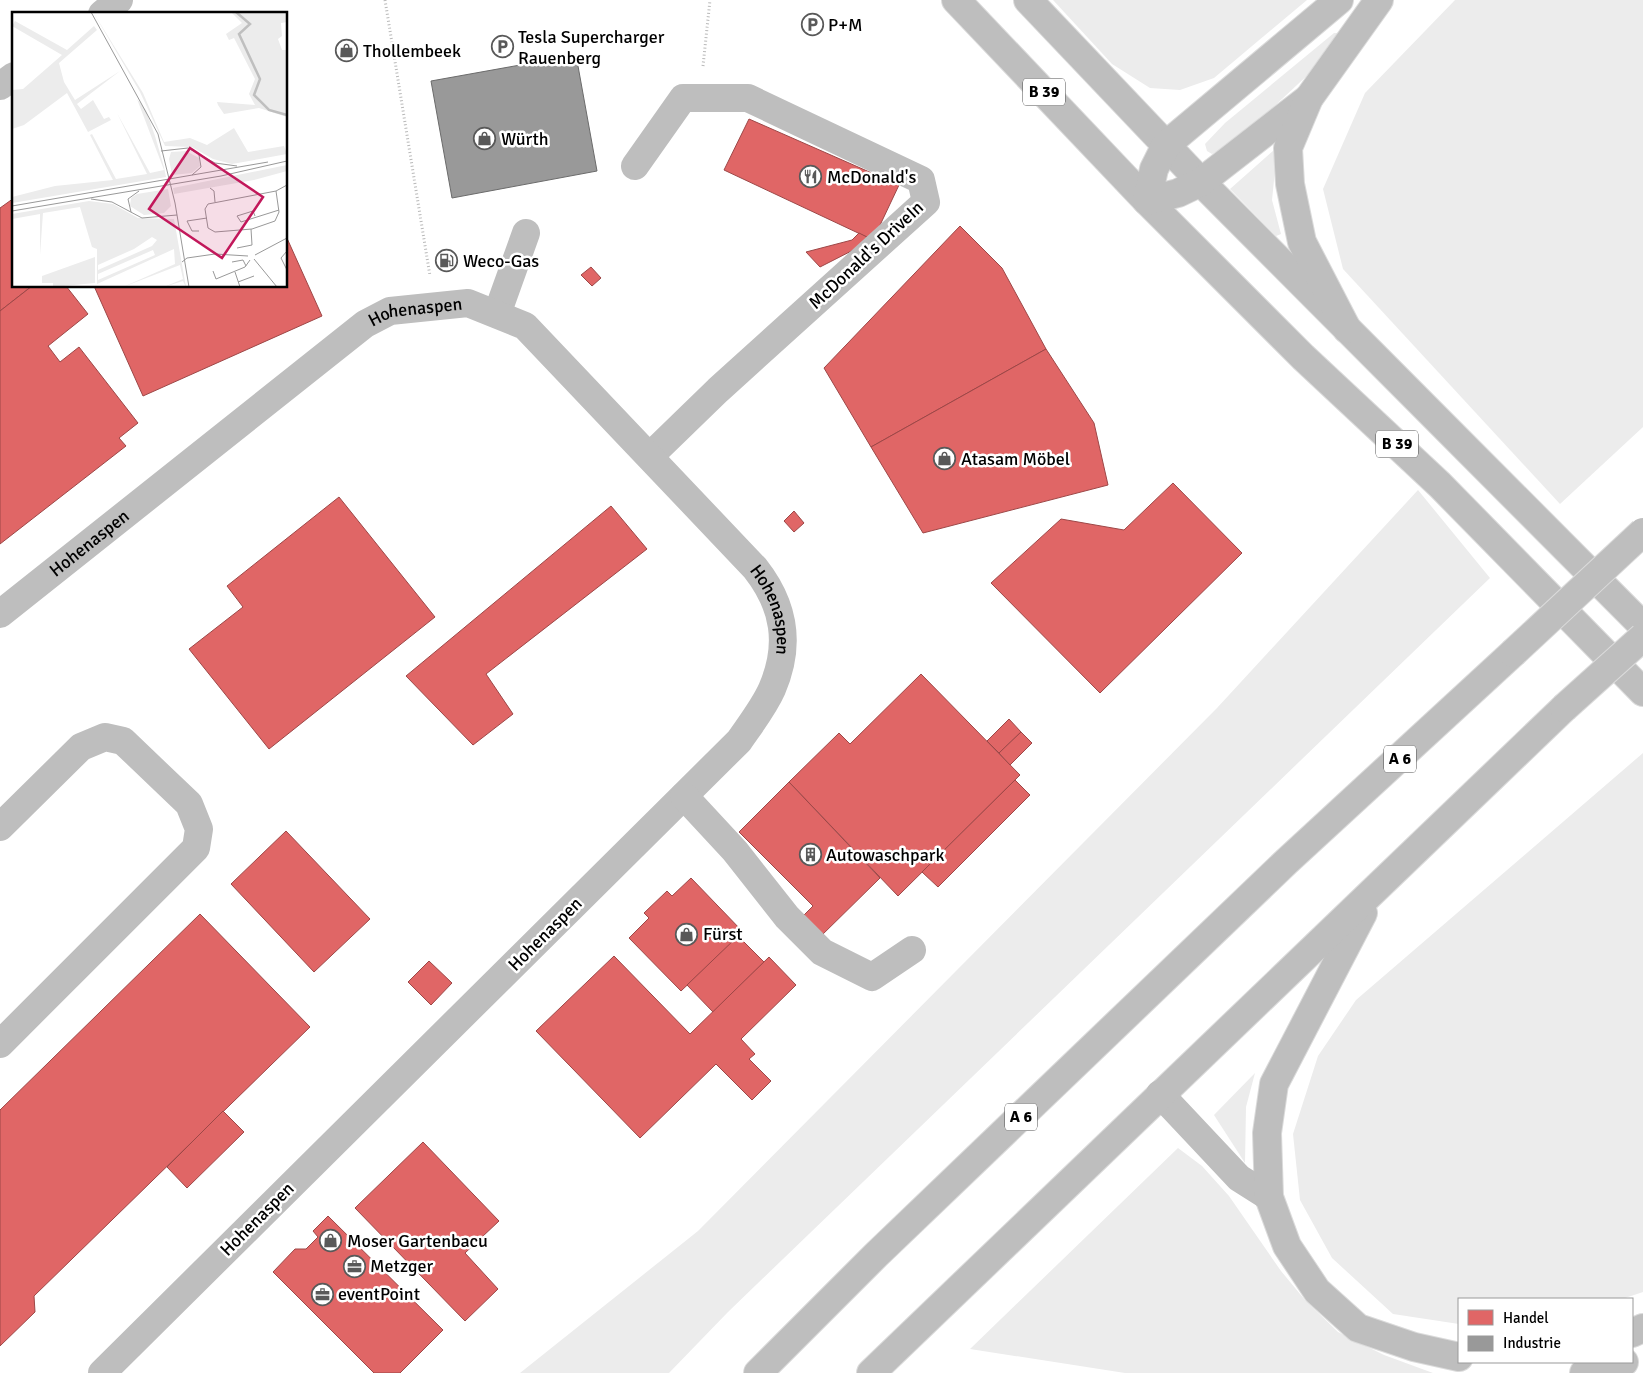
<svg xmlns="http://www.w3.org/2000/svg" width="1643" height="1373" font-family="Signika,sans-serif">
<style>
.green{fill:#ececec}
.shops{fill:#e06666;stroke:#9d4747}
.industry{fill:#999;stroke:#6b6b6b}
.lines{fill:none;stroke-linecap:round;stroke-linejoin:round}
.major-casing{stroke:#dbdbdb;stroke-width:30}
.highway-casing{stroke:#dbdbdb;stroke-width:30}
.path{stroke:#b9b9b9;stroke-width:3;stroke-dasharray:1 2.5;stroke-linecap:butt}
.minor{stroke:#bebebe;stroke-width:28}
.major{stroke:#bebebe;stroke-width:28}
.highway{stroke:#bebebe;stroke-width:28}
.highway-bridge-casing{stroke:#dbdbdb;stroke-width:30;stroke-linecap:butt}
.highway-bridge{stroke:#bebebe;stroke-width:28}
.labels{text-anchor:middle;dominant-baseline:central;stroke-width:5;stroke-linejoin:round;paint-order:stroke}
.shield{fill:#fff;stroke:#4c4c4c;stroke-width:1}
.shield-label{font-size:16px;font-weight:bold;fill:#000}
.poi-label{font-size:18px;fill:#000;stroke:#fff;text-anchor:start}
.street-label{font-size:18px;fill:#000;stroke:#fff}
.inset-river{fill:none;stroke:#bfbfbf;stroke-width:2.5}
.inset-road{fill:none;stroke:#999;stroke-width:1}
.view{fill:#c2185b;fill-opacity:0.15;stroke:#c2185b;stroke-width:2.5}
.inset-edge{fill:none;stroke:#000;stroke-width:2.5}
</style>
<rect width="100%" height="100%" fill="#fff"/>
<g class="green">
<path d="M1053,0h254l-93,78 -34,12 -30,-2 -38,-24z"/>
<path d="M1455,0h188v427l-83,77 -217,-235 -20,-80 42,-96z"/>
<path d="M1334,33h7l2,9 -105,98 -26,14 -5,-3 -2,-7 20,-21z"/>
<path d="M1274,150l3,1 -5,49 9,34 -5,2 -46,-47z"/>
<path d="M1418,490l72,88 -762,734 -59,61h-149l178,-142 519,-523z"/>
<path d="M1643,753v539l-21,7h-163v25l-66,-10 -61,-56 -32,-58 -7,-66 25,-78 38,-56z"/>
<path d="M1255,1073l-9,34 -1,56 -31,-48z"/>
<path d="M1178,1148l24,18 27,30 52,75 24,29 33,32 46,23 49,18h-308l-155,-24z"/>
</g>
<g class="shops">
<path d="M749,119l150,66 -26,55 -149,-70z"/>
<path d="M14,198v88h18l-32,25v-103z"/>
<path d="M960,226l42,42 44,81 -175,98 -47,-79z"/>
<path d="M859,233l14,7 -53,27 -14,-15 46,-12z"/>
<path d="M286,236l36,80 -179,80 -49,-110h192z"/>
<path d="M591,267l10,11 -9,8 -11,-11z"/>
<path d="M32,286h34l22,28 -40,32 12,16 19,-15 59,76 -19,15 7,8 -126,98v-233z"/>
<path d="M1046,349l48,74 14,62 -185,48 -52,-86z"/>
<path d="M1173,483l69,70 -142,140 -109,-110 70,-64 63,11z"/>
<path d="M339,497l96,120 -166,132 -80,-100 54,-42 -16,-21z"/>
<path d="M611,506l36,43 -161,125 27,40 -40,31 -67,-69z"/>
<path d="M794,511l10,12 -10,9 -10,-11z"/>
<path d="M921,674l99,101 -122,121 -109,-114 50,-49 11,11z"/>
<path d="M1009,719l12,13 -22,21 -12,-12z"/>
<path d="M1021,732l11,11 -22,22 -11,-12z"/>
<path d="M1015,780l15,15 -92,92 -16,-15z"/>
<path d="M789,782l91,96 -60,59 -19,-19 12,-12 -74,-74z"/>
<path d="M286,831l84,88 -56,53 -83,-88z"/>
<path d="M691,878l52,54 -62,59 -52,-53 20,-20 -5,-5 23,-22 5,5z"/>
<path d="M200,914l110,113 -276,269 1,16 -35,34v-236z"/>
<path d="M738,936l26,26 -51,50 -26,-27z"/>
<path d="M614,956l76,78 79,-77 27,28 -55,54 14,15 -6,5 22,22 -19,19 -36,-36 -76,74 -104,-107z"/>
<path d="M429,961l23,22 -21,22 -23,-23z"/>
<path d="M223,1111l21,21 -57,56 -20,-21z"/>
<path d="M423,1142l76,79 -34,32 33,36 -33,32 -110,-113z"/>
<path d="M328,1216l115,114 -43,43h-26l-101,-101 22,-23h11l12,-12 -5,-6z"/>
</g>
<path class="industry" d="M576,55l21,116 -145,27 -21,-117z"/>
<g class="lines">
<defs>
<g id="major">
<path d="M956,0l191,201 156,156 137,128 203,207"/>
<path d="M1028,0l173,182 442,444"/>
</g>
<g id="highway">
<path d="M1309,98l-108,84 -23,11 -31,8 7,-32 12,-24 173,-145"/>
<path d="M1347,329l-45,-87 -12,-58 -2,-36 21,-50 70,-98"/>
<path d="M1363,913l-89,171 -7,49 2,64 18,49 30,45 41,37 56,19 45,10"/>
<path d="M1632,1333l11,-5"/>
<path d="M758,1373l118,-118 410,-393 227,-209"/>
<path d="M871,1373l693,-665"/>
<path d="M1584,1373l40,-11"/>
</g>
</defs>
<use href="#major" class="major-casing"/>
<use href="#highway" class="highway-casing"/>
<g class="path">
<path d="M385,0l45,276"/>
<path d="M703,66l7,-66"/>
</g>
<g class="minor">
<path d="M102,14l17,-14"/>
<path d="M0,86l14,-10"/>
<path d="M635,166l48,-68h65l173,82 5,22 -208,188 -68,66"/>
<path d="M497,314l29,-81"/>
<path id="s1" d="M0,614l365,-290 25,-13 78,-8 57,23 230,242c30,38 36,77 17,121 -8,18 -22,36 -33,52l-637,632"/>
<path d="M684,796l51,55 52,66 35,35 50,25 40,-27"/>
<path d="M0,827l81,-80 24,-10 18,4 66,63 10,25 -3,19 -196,196"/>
<path d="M1160,1094l79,84 30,19"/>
</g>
<use href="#major" class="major"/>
<use href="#highway" class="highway"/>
<defs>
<g id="highway-bridge">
<path d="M1513,653l130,-121"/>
<path d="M1564,708l79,-71"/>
</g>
</defs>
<use href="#highway-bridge" class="highway-bridge-casing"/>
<use href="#highway-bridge" class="highway-bridge"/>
</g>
<defs>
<symbol id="parking-ring" viewBox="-11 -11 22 22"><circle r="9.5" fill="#fff" stroke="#595959" stroke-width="1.5"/><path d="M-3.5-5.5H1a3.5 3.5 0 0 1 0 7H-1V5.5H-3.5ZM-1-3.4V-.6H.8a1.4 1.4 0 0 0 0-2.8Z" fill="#595959"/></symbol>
<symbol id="shop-ring" viewBox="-11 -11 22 22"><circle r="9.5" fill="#fff" stroke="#595959" stroke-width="1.5"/><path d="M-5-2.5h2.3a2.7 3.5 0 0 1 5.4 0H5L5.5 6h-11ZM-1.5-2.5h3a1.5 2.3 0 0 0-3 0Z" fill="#595959"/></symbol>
<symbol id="restaurant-ring" viewBox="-11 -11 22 22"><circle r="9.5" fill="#fff" stroke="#595959" stroke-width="1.5"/><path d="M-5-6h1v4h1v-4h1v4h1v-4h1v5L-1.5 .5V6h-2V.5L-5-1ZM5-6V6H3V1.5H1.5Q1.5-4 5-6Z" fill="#595959"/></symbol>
<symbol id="fuel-ring" viewBox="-11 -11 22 22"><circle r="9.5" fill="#fff" stroke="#595959" stroke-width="1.5"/><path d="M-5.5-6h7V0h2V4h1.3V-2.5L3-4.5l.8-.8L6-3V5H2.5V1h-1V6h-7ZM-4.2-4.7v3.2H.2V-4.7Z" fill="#595959"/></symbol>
<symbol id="building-ring" viewBox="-11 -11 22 22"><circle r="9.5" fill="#fff" stroke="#595959" stroke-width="1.5"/><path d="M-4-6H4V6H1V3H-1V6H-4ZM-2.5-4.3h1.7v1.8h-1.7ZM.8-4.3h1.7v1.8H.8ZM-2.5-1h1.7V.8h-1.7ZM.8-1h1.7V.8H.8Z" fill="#595959"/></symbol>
<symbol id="office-ring" viewBox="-11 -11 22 22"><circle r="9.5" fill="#fff" stroke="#595959" stroke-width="1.5"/><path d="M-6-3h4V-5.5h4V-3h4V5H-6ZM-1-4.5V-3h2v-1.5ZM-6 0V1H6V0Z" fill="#595959"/></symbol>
</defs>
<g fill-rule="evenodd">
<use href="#parking-ring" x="800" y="12" width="25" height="25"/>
<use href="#parking-ring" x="490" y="34" width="25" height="25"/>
<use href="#shop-ring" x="334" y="38" width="25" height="25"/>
<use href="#shop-ring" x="472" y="126" width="25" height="25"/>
<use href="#restaurant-ring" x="798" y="164" width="25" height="25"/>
<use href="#fuel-ring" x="434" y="248" width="25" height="25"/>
<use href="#shop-ring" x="932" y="446" width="25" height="25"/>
<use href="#building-ring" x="798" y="842" width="25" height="25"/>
<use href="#shop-ring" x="674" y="922" width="25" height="25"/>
<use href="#shop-ring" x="318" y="1228" width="25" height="25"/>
<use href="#office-ring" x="342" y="1254" width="25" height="25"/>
<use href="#office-ring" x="310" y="1282" width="25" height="25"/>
</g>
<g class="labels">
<g class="shield">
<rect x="1023" y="78.5" width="42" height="27" rx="4"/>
<rect x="1376" y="430.5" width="42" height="27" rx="4"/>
<rect x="1384" y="745.5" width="32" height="27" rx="4"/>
<rect x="1005" y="1103.5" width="32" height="27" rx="4"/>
</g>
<g class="shield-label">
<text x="1044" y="92">B 39</text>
<text x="1397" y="444">B 39</text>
<text x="1400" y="759">A 6</text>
<text x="1021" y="1117">A 6</text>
</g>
<g class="poi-label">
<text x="828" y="25">P+M</text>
<text x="518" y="37">Tesla Supercharger<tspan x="518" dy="21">Rauenberg</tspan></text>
<text x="363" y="51">Thollembeek</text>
<text x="501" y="139">Würth</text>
<text x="827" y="177">McDonald's</text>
<text x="463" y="261">Weco-Gas</text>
<text x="961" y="459">Atasam Möbel</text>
<text x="826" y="855">Autowaschpark</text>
<text x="703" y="934">Fürst</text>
<text x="347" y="1241">Moser Gartenbacu</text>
<text x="370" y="1266">Metzger</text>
<text x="338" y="1294">eventPoint</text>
</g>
<g class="street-label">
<text transform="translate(866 255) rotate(-43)">McDonald's DriveIn</text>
<text stroke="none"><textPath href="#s1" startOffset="519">Hohenaspen</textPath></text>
<text stroke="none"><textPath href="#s1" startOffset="114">Hohenaspen</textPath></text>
<text stroke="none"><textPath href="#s1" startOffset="1014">Hohenaspen</textPath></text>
<text transform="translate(545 934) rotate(-45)">Hohenaspen</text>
<text transform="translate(257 1219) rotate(-45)">Hohenaspen</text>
</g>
</g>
<g transform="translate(12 12)">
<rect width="275" height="275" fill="#fff"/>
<path d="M81,0l50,81 21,49 26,-4 17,7 27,-17 14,24 36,-6 3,8 -55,10 -19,-5 -21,-12 -27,-1 -25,-54zM219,0l56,1v9l-6,1 1,13 -4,3 4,11h5v67l-28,-9 -35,6 -6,-9 -1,-3 38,3 -6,-11 6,-15 -21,-41 -5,2 -3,-6 16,-11zM3,9l52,29 27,-24 3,4 -38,33 5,19 11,18 45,-29 -43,33 4,5 12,-9 11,19 5,-2 2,3 -23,12 -21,-39 -43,32 -12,4v-39l11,-1 39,-34 -50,-29zM125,87l9,11 9,26 9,31 2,10 -154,26v-6l43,-11 58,-6 -23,-45 2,-1 24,45 31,-5 -30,-61 33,60 14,-3zM174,139l13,7 1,8 -8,7 -20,2 -3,-16 2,-7zM275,153v6l-33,9 -80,14 -1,-6zM156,177l3,17 -7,7 -20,2 -14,-9 1,-8 6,-4zM77,189l24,3 25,14 36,1 12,68 -3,-6 -19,6 19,-8 -3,-14 -57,22 52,-23 -1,-15 -77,35v-35l-5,-2 -12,-40 -37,6 -3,42v-41l-28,5v-5zM140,225l5,3 -5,6 -54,24v-5l36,-16zM141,238l2,5 -57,25v-6zM83,245v26l-42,4v-4h-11v-7z" fill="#ececec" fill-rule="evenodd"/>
<path class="inset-river" d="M224,0l14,12 -11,10 21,45 -6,16 15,15 18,5"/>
<path class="inset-road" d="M79,0l67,122 17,69 14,84M149,139l27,-3 27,15 22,3M180,163l9,-8 -2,-12M198,176l4,3 1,11M264,179l3,21 -4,9 -23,8 -37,3 -7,-4 -3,-19 3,-5 68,-13 11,-6M79,187l21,3 30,16 35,-3M0,194l256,-44M0,199l209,-35 66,-15M119,200l-3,-13 11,-8M243,204l-2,-5 -16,5 4,6 38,-12M187,219h-7l-5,-10 20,-3M225,236l15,-3 -1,-16M275,239l-6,7 6,12M243,243l32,-17M242,247l23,28M170,250l5,-4 28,-4 33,2M220,250l11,-2 3,6M201,259l3,8 29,-12 5,-7M223,260l5,15M226,270l16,-6"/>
<path class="view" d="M178,136l73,49 -41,61 -73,-49z"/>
<rect width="275" height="275" class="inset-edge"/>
</g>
<rect x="1458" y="1298" width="175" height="65" fill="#ffffff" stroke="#999999"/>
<rect x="1468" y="1310" width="25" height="15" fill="#e06666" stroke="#999999"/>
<text x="1503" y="1323" font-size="15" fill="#000000">Handel</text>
<rect x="1468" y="1336" width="25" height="15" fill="#999999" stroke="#999999"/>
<text x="1503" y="1348" font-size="15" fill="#000000">Industrie</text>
</svg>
